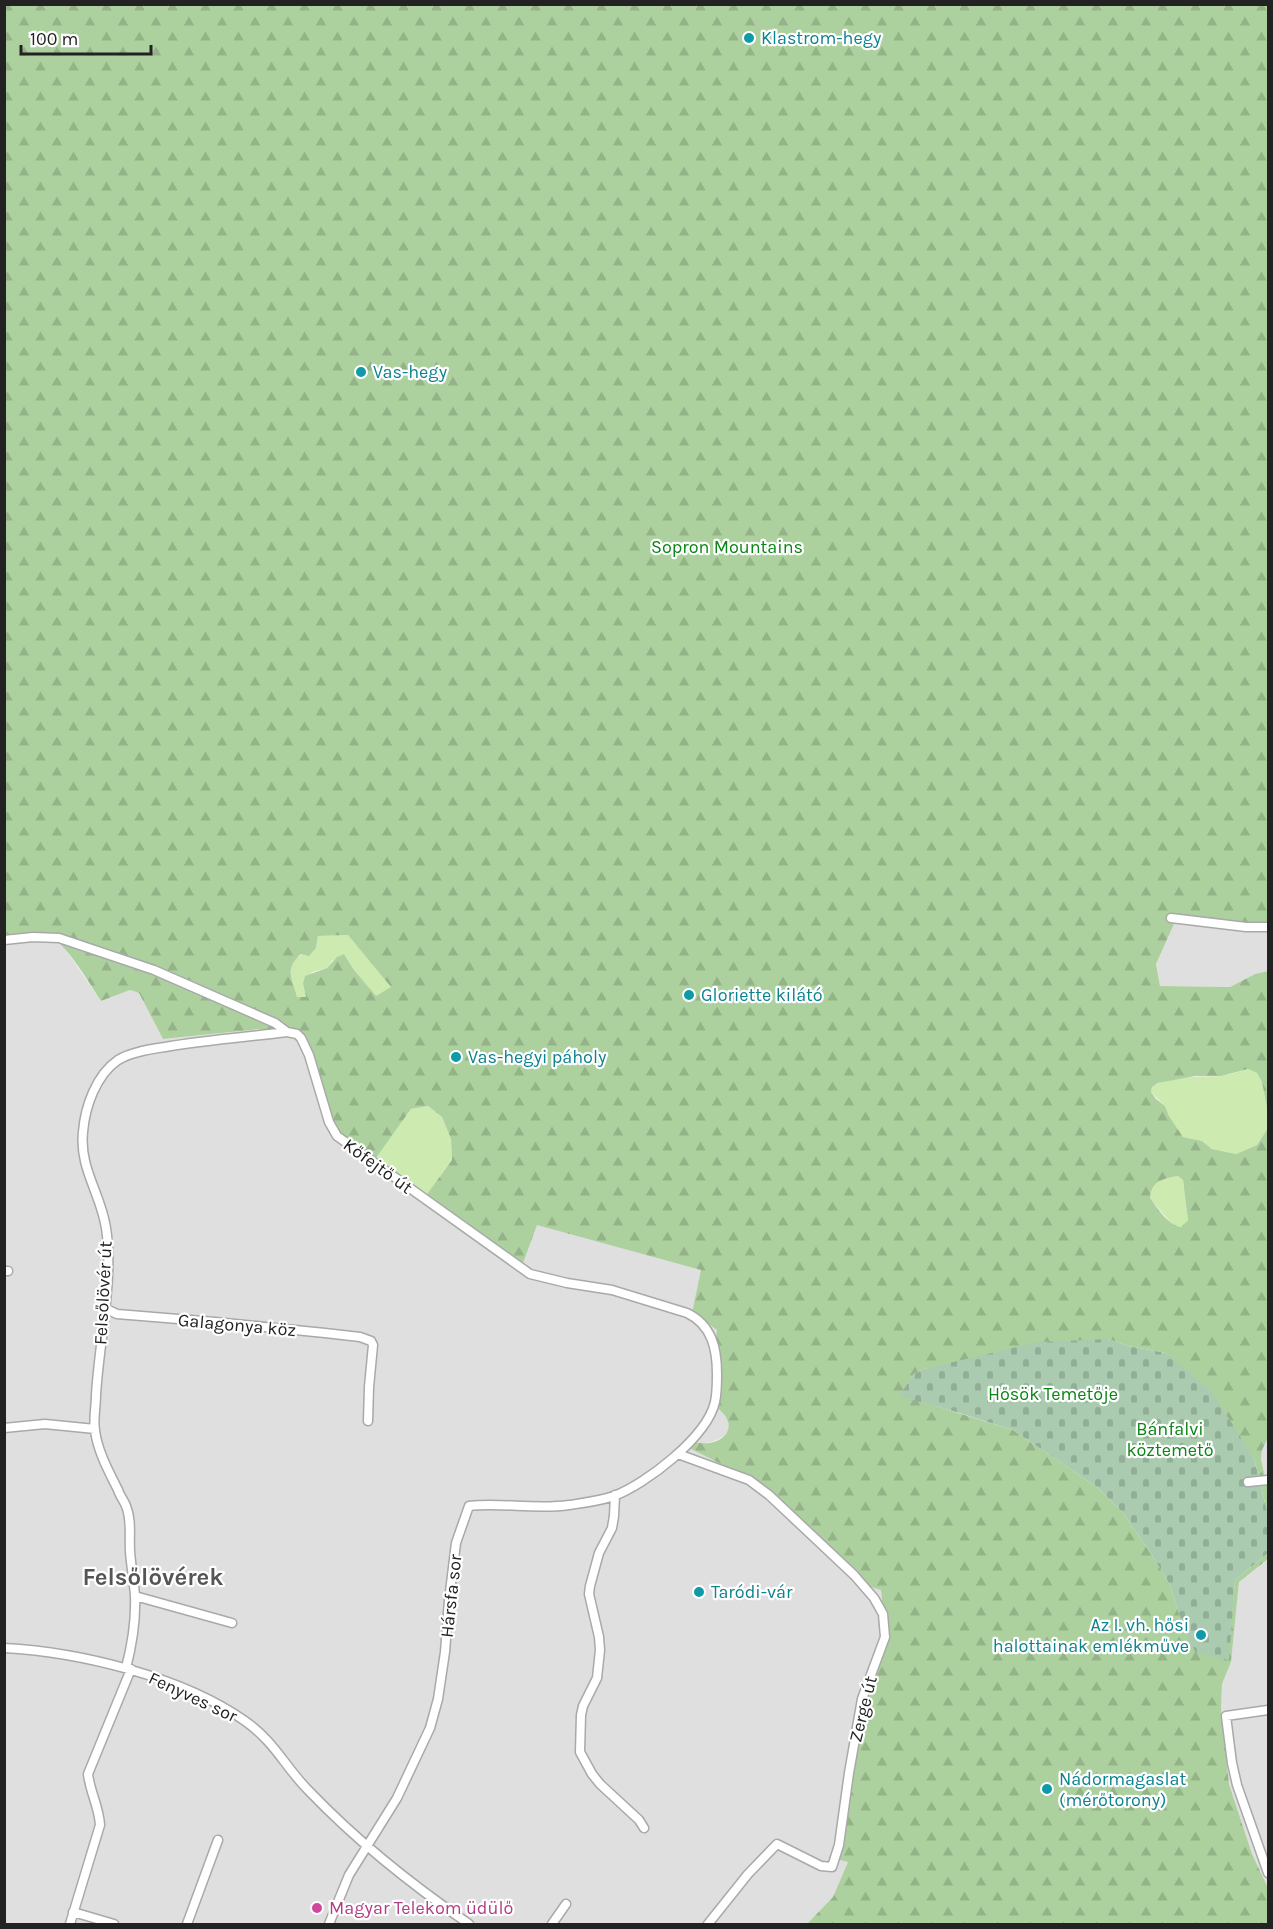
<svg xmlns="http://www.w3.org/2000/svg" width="1273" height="1929" font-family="Karla,sans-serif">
	<defs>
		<pattern id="forest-firs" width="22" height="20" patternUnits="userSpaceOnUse" patternTransform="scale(1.5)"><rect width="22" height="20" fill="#add19e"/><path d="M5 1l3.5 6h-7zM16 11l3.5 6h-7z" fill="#95b388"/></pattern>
		<pattern id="cemetery-stones" width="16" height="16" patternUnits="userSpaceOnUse" patternTransform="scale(1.5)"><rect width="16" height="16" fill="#aacbaf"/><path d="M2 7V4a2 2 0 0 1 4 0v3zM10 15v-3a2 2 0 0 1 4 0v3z" fill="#92ae96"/></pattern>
	</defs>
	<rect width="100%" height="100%" fill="#f2efe9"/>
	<path fill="#e0dfdf" d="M1176,917L1268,925V971L1255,974L1230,987L1160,986L1156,963Z
		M46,934L65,949L101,1001L130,990L139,993L163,1039L260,1029L297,1034L522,1262L537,1224L702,1270L692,1313L717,1330L714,1345L724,1412L730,1421L729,1430L724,1436L714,1441L689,1448L767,1487L871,1587L881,1589L885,1636L836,1859L849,1861L833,1897L807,1924H5L4,937L11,935Z
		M1268,1438V1490L1261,1459L1262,1450Z
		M1268,1559V1888L1252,1854L1229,1784L1221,1708L1222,1684L1231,1662L1239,1582Z"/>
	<path fill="#cdebb0" d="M348,935L392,987L376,997L354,970L344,954L332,961L327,968L312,972L303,984L306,997L297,998C288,968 284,961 316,948L318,936Z
		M1248,1069L1257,1073L1262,1082L1268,1113V1128L1257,1145L1236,1154L1212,1149L1202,1141L1183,1137L1169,1116L1165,1106L1151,1092L1152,1087C1167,1076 1200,1077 1219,1076C1229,1075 1238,1072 1248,1069Z
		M428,1106L442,1117L451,1139L452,1160L425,1197L373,1162L411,1109Z
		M1178,1176L1183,1180L1188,1220L1181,1227L1174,1226L1150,1199C1152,1181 1162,1179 1178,1176Z"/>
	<path fill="url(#forest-firs)" fill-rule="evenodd" d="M4,5H1268V925H1247L1177,917L1156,964L1160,986L1230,987L1255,974L1268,971V1113L1262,1082L1257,1073L1248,1069L1221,1076H1195L1158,1083L1152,1087L1151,1092L1156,1099L1165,1106L1169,1116L1183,1137L1202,1141L1212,1149L1236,1154L1257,1145L1268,1128V1438L1262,1450L1261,1459L1268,1490V1515L1254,1458L1166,1353L1128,1346L1108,1339L924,1369L914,1374L900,1395L1013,1430L1097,1487L1123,1513L1150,1552L1170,1585L1186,1635L1228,1660L1235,1580L1268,1553V1559L1239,1582L1231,1662L1222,1684L1221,1708L1229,1784L1252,1854L1268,1888V1924H807L833,1897L848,1862L836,1859L861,1697L885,1636L881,1590L871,1587L767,1487L689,1448L695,1442C720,1449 745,1427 715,1406L714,1345L717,1330L692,1313L701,1270L537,1225L523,1263L425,1197L452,1160L451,1139L442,1117L428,1106L411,1109L373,1162L343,1142L329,1122L316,1078L297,1035L260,1029L163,1039L139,993L130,990L101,1001C89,983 66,942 47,935C39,932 12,935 5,937ZM348,935L391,987L376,996L354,970L344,954L337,957L327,968L305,976L303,984L306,997H297C292,978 284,969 301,954L309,956L316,948L318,936ZM1178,1176L1183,1180L1188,1220L1181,1227C1168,1225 1158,1209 1150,1198C1152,1181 1162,1179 1178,1176Z"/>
	<path fill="url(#cemetery-stones)" d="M1108,1339L1128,1346L1166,1353L1211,1391L1254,1458L1268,1515V1553L1235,1580L1229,1660L1196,1653L1186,1635L1170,1585L1150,1552L1123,1513L1097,1487L1013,1430L956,1412L899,1396L914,1374L924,1369L1038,1342Z"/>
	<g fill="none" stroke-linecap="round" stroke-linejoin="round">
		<g stroke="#a9a9a9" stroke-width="11">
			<path id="minor" d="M1171,918L1246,927H1268
				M4,940L33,937L59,938L154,970L275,1023L287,1032L297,1034L301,1038L309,1055L329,1122L337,1136L530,1274L567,1283L612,1290L687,1313C712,1325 717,1349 717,1374C717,1383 717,1393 715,1402C707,1437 646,1484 614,1496C600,1501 583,1503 569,1505C535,1510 502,1502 469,1506L456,1543L449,1600L445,1652L438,1699L430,1728L397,1798L349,1875L329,1924
				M4,1271H8
				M104,1308L117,1314L215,1322L325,1333L360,1337L371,1341L373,1345L369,1387L368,1421
				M4,1428L45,1424L95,1429
				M678,1454L749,1480L769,1495L854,1575L874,1598L883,1614L885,1637L862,1699L849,1773L839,1845L832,1867L821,1866L777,1844L748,1874L708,1924
				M1248,1482L1268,1480
				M615,1495L614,1516L612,1528L599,1553L590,1586L589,1594L599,1637L600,1650L597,1678L583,1706L581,1715L580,1752L592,1774L600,1784L639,1820L644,1828
				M135,1596L232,1623
				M4,1648C80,1652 183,1677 245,1721C275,1742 285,1767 309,1791C357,1841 412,1885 469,1924
				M126,1668C132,1645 136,1620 135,1596C134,1581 131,1566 130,1551C129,1537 132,1520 126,1506C124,1501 120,1496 118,1490C109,1472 98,1452 95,1431C93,1420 96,1407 96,1395C99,1343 114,1278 106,1228C101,1194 79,1168 83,1132C85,1107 96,1075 118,1060C131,1052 150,1049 165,1047C206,1040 246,1037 287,1032
				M1268,1710L1226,1716L1232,1763L1237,1785L1268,1873
				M73,1912L114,1924
				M70,1924L100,1825C99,1807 90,1792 88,1774L131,1669
				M187,1924L218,1840
				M552,1924L566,1904"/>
		</g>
		<use href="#minor" stroke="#fff" stroke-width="8"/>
	</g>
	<g fill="#0f9aa8" stroke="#fff" stroke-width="2">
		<circle cx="749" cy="38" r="6"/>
		<circle cx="361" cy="372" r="6"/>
		<circle cx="689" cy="995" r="6"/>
		<circle cx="456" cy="1057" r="6"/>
		<circle cx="699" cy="1592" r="6"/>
		<circle cx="1201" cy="1635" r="6"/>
		<circle cx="1047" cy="1789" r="6"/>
	</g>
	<circle fill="#d1479c" stroke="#fff" stroke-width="2" cx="317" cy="1908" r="6"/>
	<g text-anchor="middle" stroke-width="4.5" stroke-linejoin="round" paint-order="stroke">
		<g font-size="18" fill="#0d838f" stroke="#fff" text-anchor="start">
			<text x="761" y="44">Klastrom-hegy</text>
			<text x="373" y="378">Vas-hegy</text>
			<text x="701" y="1001">Gloriette kilátó</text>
			<text x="468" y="1063">Vas-hegyi páholy</text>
			<text x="711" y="1598">Taródi-vár</text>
			<text x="1189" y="1631" text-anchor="end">Az I. vh. hősi<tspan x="1189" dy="21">halottainak emlékműve</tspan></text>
			<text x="1059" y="1785">Nádormagaslat<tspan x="1059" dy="21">(mérőtorony)</tspan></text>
		</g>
		<g font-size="18" fill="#0c8416" stroke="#fff">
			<text x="727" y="553">Sopron Mountains</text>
			<text x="1053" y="1400">Hősök Temetője</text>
			<text x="1170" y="1435">Bánfalvi<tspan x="1170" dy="21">köztemető</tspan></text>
		</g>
		<g font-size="18" fill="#222" stroke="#fff">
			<text transform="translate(378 1166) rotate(36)" y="6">Kőfejtő út</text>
			<text transform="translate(103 1293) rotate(-87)" y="6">Felsőlövér út</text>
			<text transform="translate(237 1325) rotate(5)" y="6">Galagonya köz</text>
			<text transform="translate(451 1596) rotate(-84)" y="6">Hársfa sor</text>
			<text transform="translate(193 1697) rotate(25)" y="6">Fenyves sor</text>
			<text transform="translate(863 1709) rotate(-76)" y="6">Zerge út</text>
		</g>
		<g font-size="18" fill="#b23c85" stroke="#fff" text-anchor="start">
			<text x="329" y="1914">Magyar Telekom üdülő</text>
		</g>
		<g font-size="24" font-weight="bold" fill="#555" stroke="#fff">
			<text x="153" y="1585">Felsőlövérek</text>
		</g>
	</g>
	<rect width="1273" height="1929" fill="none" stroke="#222222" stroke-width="12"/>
	<path d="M21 45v9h130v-9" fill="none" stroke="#222222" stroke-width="3"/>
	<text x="30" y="45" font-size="18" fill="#222222" stroke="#ffffff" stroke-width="4.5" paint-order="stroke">100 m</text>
</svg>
